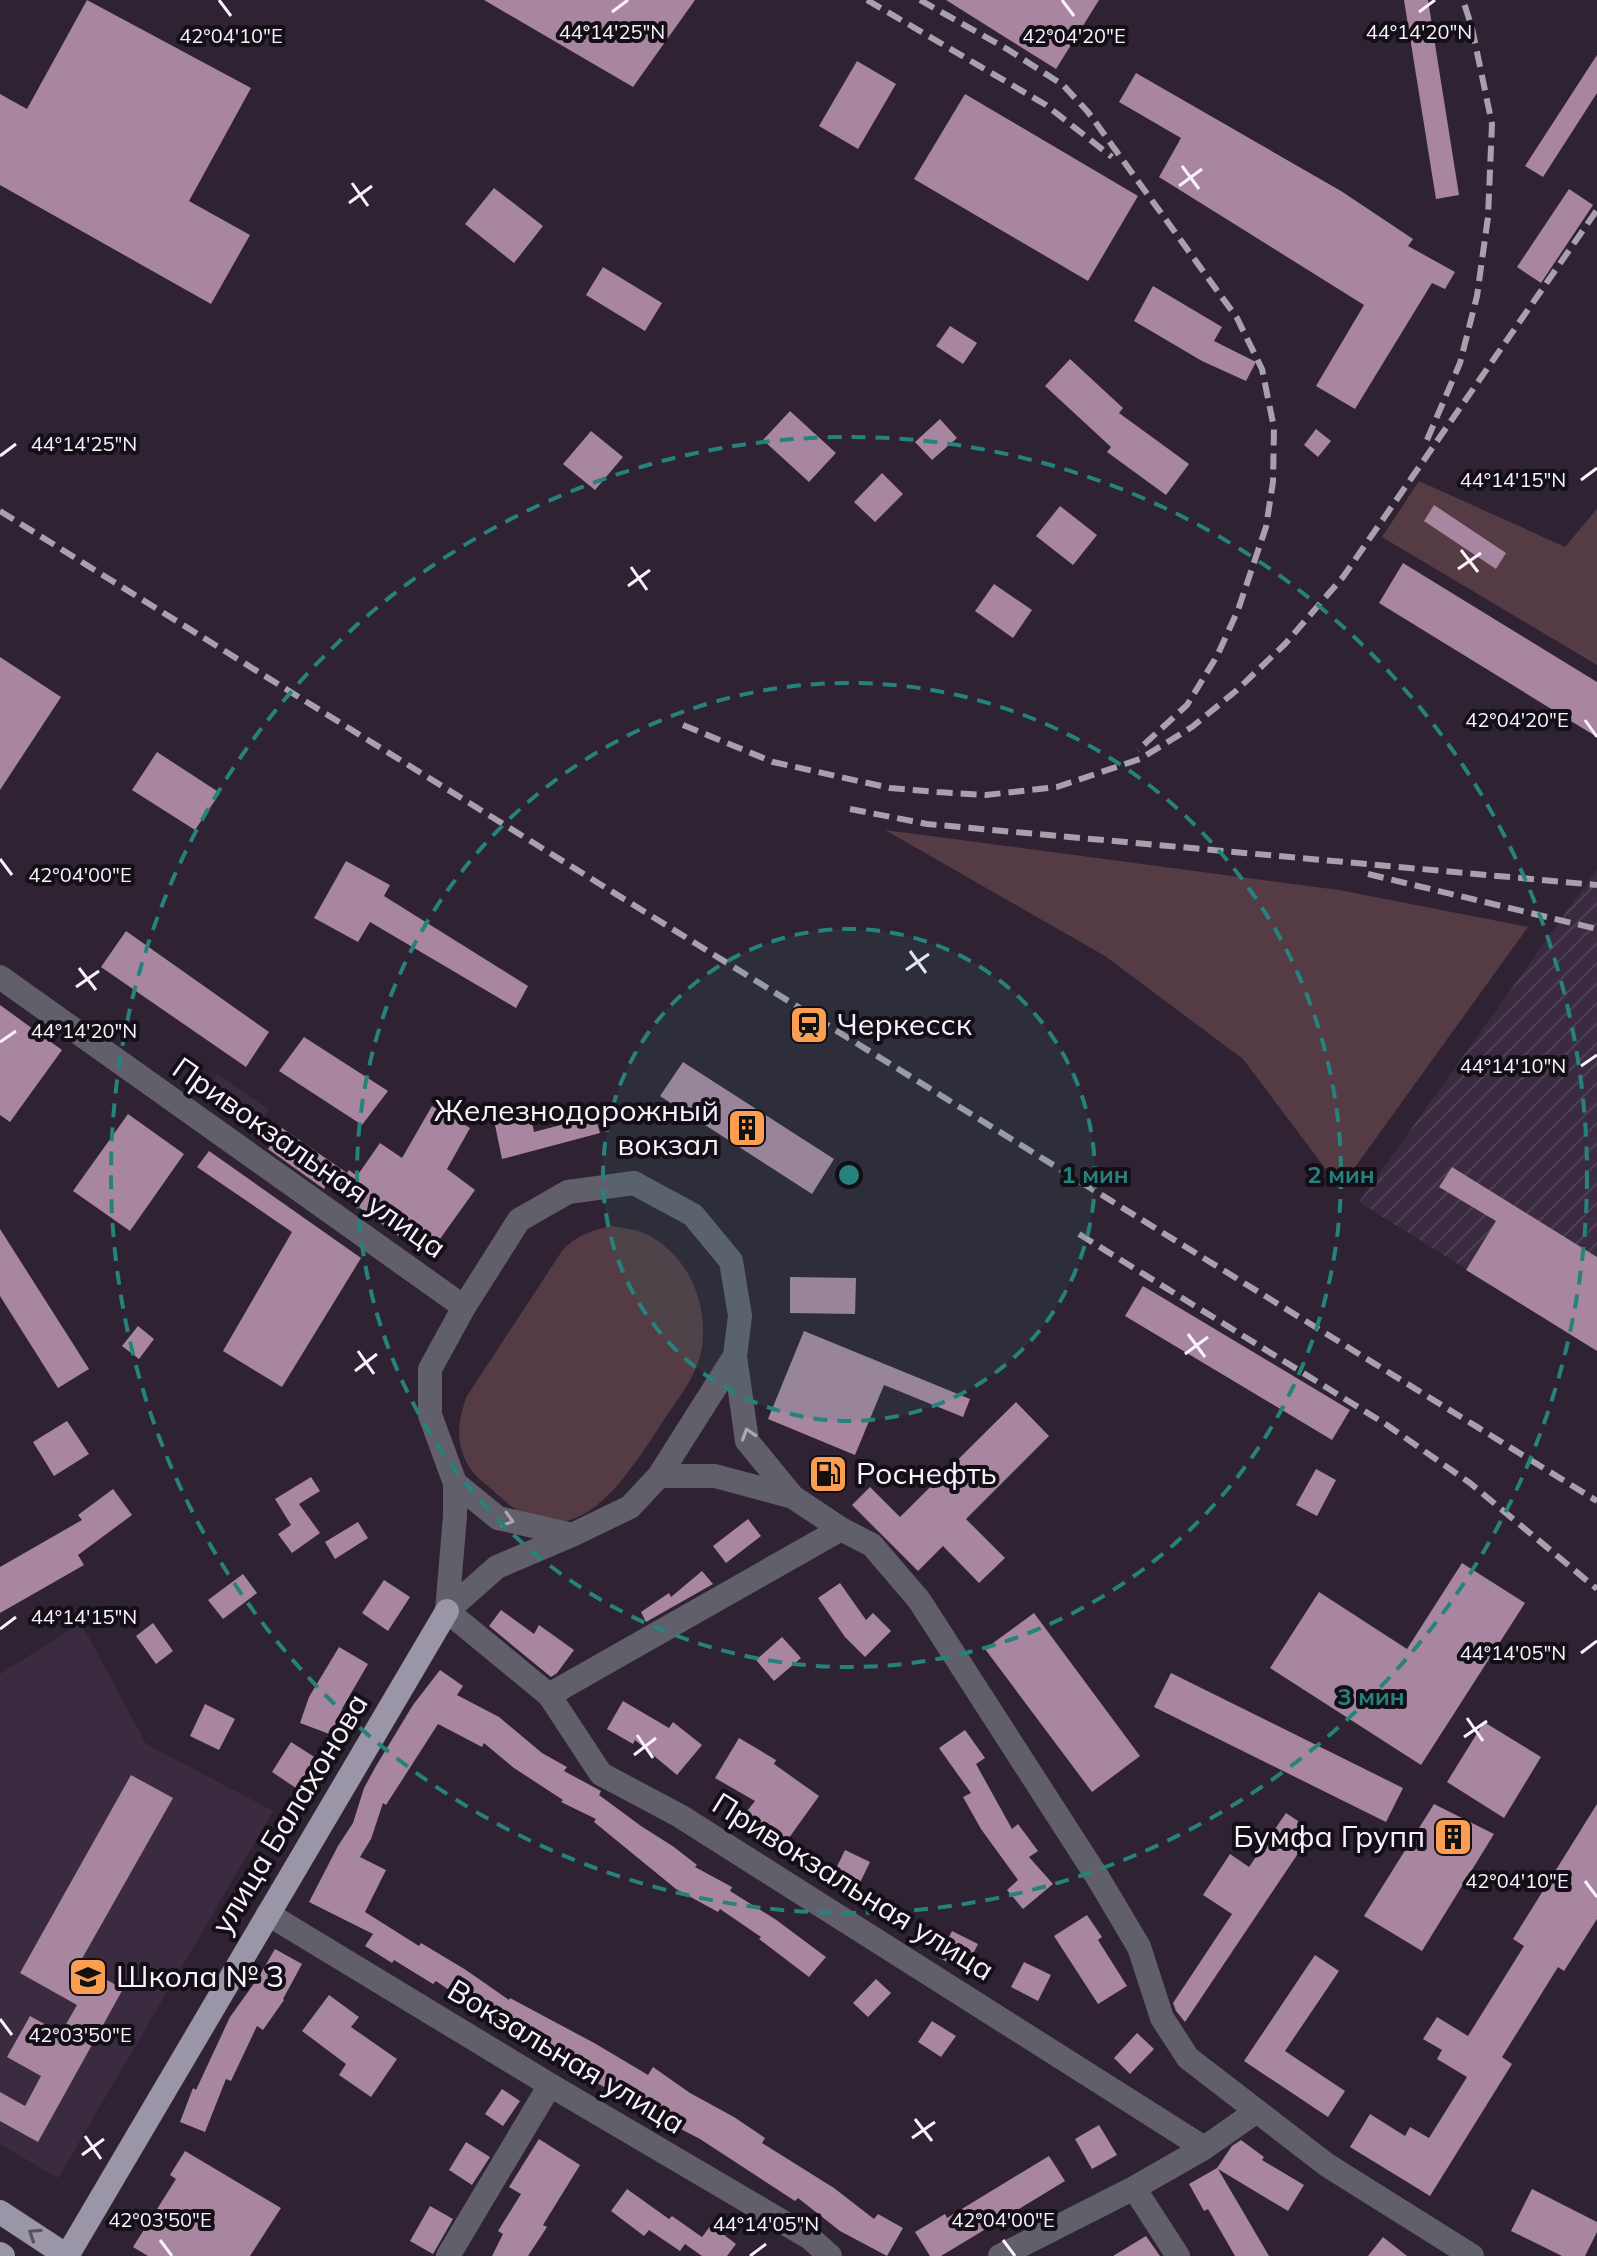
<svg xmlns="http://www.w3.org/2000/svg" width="1597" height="2256" font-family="Mulish,sans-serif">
	<defs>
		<pattern id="industrial-furrows" width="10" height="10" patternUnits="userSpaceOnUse" patternTransform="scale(2)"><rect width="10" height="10" fill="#3b2b41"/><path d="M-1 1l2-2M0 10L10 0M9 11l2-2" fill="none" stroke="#4e4054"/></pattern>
	</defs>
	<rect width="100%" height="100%" fill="#2f2333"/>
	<path fill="#3b2b41" d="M217,1073L269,1110L257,1128L208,1093Z
		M81,1623L146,1744L273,1811L58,2178L0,2144V1674Z"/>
	<path fill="url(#industrial-furrows)" d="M1597,869V1351L1359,1202Z"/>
	<path fill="#553b44" d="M1419,481L1565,547L1597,509V665L1382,537Z
		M885,830L1339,890L1528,927L1340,1188L1243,1059L1105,956Z
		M611,1226C622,1228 636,1229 646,1234C689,1255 710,1306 701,1352C695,1380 675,1402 660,1426C636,1461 597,1530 545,1522C521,1518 502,1498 484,1483C456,1461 454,1428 467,1396L562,1251C577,1235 590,1231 611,1226Z"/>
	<path fill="#a9869f" d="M87,0L251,88L189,201L250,235L211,304L0,185V94L27,109Z
		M484,0H695L633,87Z
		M946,0H1099L1056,69Z
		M1404,0H1428L1459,195L1436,199Z
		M1597,55V93L1543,177L1525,166Z
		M857,61L896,84L858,149L819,126Z
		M1136,73L1341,191L1413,239L1408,246L1455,272L1445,289L1432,283L1355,409L1316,386L1364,305L1159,177L1181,138L1119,102Z
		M965,94L1138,196L1088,281L914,179Z
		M494,188L543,226L514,263L465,224Z
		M1569,189L1593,205L1541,283L1517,267Z
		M603,267L662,303L645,331L586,295Z
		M1153,286L1222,327L1214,341L1256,362L1246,381L1202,361L1134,321Z
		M950,326L977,343L963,364L936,346Z
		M1070,359L1123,408L1119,413L1189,464L1166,495L1107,452L1111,447L1045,386Z
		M790,411L836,453L809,482L763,440Z
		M940,419L957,438L932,460L915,442Z
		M1316,429L1331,441L1318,457L1304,445Z
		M591,431L623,457L595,490L563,464Z
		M882,473L903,494L875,522L854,502Z
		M1434,505L1506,553L1496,569L1424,521Z
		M1060,506L1097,535L1073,565L1036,536Z
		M1403,563L1597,682V737L1379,603Z
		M994,584L1032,610L1013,638L975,611Z
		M0,657L61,697L0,790Z
		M157,752L220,793L195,830L132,790Z
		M346,861L390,885L384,896L528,986L516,1008L370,922L358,942L314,918Z
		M126,931L269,1032L246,1067L101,967Z
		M0,1005L62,1050L10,1122L0,1115Z
		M304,1037L388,1091L362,1125L279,1071Z
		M683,1062L834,1159L812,1194L660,1096Z
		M432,1106L470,1128L447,1169L475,1190L427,1257L327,1184L324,1189L268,1149L282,1128L347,1173L349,1170L357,1176L380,1143L402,1158Z
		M530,1113L534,1132L595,1116L600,1133L502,1159L494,1120Z
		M128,1114L184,1154L130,1231L73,1191Z
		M209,1151L361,1258L282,1387L223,1351L292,1232L197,1167Z
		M1452,1167L1597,1257V1351L1466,1270L1496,1221L1439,1187Z
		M0,1229L89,1369L58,1388L0,1296Z
		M790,1277L856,1278L855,1314L790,1313Z
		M1143,1286L1350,1410L1332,1440L1125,1316Z
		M138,1326L154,1339L139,1359L122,1346Z
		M804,1331L970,1399L963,1417L884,1385L855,1455L768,1419Z
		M1016,1402L1049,1436L966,1519L1005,1558L979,1583L943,1546L918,1571L852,1505L870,1487L900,1517Z
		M67,1421L89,1454L54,1476L33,1442Z
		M1316,1469L1336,1480L1317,1516L1296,1505Z
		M311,1477L320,1491L299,1504L320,1533L292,1553L278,1534L291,1525L275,1499Z
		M113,1489L132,1515L78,1555L84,1565L0,1613V1567L82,1520L78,1515Z
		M748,1519L761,1536L726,1563L713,1546Z
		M358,1522L368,1538L335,1559L325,1542Z
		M1462,1563L1525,1603L1421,1765L1270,1668L1319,1592L1407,1649Z
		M702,1571L713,1584L646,1622L641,1612L669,1593L671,1597Z
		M243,1574L257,1593L223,1619L208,1600Z
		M384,1580L410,1597L388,1631L362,1613Z
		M840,1583L866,1620L873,1613L891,1631L865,1657L845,1637L818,1598Z
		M501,1610L534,1634L539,1625L574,1650L557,1673L551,1677L489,1626Z
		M1034,1613L1140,1756L1092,1792L985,1649Z
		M153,1623L173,1651L156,1664L136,1636Z
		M782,1637L801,1658L774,1681L756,1660Z
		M339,1647L368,1664L343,1707L332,1735L300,1723L309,1697Z
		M440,1670L463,1686L457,1695L499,1717L542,1753L567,1767L564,1771L601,1791L599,1795L641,1826L674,1847L697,1865L695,1867L732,1887L730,1891L775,1919L826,1957L809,1977L759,1939L761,1937L720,1909L718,1912L676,1889L594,1822L596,1819L561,1802L563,1800L514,1768L484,1743L482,1747L438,1724L386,1805L383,1803L371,1839L360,1857L386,1870L365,1912L419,1946L421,1943L466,1970L509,2000L510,1998L596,2044L648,2075L653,2067L690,2093L734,2117L765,2138L762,2143L834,2188L874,2219L878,2214L903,2228L887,2256L840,2231L798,2198L795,2201L700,2139L671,2124L628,2091L624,2098L597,2083L601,2076L494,2021L436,1981L433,1984L394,1960L392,1963L365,1946L373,1934L309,1902L338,1846L353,1823L364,1788L376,1766L413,1705Z
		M1171,1673L1403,1788L1386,1822L1154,1707Z
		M623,1701L669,1728L673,1722L702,1745L677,1775L635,1740L633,1744L607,1729Z
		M205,1704L235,1719L219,1750L190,1736Z
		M1484,1722L1541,1757L1504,1818L1447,1782Z
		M965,1730L985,1758L976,1764L1012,1829L1018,1824L1038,1851L1029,1857L1053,1884L1023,1909L1007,1890L1018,1880L981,1829L963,1797L971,1793L939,1748Z
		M739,1738L776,1760L774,1764L819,1796L781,1849L740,1820L755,1801L715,1778Z
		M291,1742L316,1758L296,1788L272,1772Z
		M131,1775L173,1798L79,1964L123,1989L38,2142L0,2121V2092L25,2106L41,2076L7,2057L30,2016L61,2033L77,2005L20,1973Z
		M1434,1804L1494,1834L1422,1951L1364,1916Z
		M1597,1804V1919L1564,1971L1558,1967L1502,2057L1512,2064L1430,2196L1350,2147L1370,2114L1405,2136L1410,2127L1429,2138L1467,2077L1437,2059L1442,2050L1423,2039L1437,2017L1468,2036L1524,1946L1513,1939Z
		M1286,1813L1313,1831L1185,2022L1176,2011L1173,2003L1232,1914L1203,1895L1230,1854L1249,1867Z
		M845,1850L870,1862L855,1893L830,1881Z
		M1087,1915L1102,1937L1098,1940L1127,1986L1098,2004L1054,1936Z
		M952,1931L978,1944L965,1970L939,1958Z
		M275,1949L302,1964L283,1999L284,2000L263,2030L257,2026L231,2081L226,2079L205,2132L180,2122L193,2088L196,2090L230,2017L258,1978Z
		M1315,1955L1339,1971L1285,2051L1345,2091L1328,2117L1244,2061Z
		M1024,1962L1051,1975L1038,2001L1011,1987Z
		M876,1979L891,1993L868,2017L853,2003Z
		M329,1995L359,2017L351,2027L397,2059L371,2097L339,2075L346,2064L302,2031Z
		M932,2021L956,2036L941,2057L918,2042Z
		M1137,2033L1154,2049L1130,2074L1114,2058Z
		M502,2089L520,2101L503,2126L485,2114Z
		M1099,2125L1117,2155L1092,2169L1075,2139Z
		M539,2139L580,2165L543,2225L547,2227L528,2256H492L503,2234L498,2231L521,2194L509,2187Z
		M1241,2140L1264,2157L1262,2160L1304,2185L1288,2211L1218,2169L1269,2256H1235L1208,2209L1204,2211L1189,2184L1217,2168L1232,2146Z
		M466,2142L490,2157L472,2185L449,2170Z
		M185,2151L281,2208L250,2256H148L133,2247L176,2179L170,2175Z
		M1049,2156L1065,2181L941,2256H930L915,2232L945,2214L947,2218Z
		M627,2189L669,2219L672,2216L702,2237L711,2225L736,2244L727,2256H702L685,2244L680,2251L649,2230L644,2236L611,2211Z
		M1532,2189L1597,2222V2232L1585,2256H1562L1511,2231Z
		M430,2206L453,2219L433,2254L410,2241Z
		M1146,2236L1160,2256H1113Z
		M1383,2237L1407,2256H1368Z"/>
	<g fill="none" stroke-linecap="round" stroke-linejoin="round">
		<path stroke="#615f69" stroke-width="24" d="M0,977L464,1307
			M634,1183L693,1215L731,1261L740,1316L735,1356L659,1476L630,1507L572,1535L497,1567L447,1611L455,1516V1483L430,1415V1369L464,1307L519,1220L568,1192Z
			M735,1356L747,1441L793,1497L841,1529L872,1545L919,1600L1098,1878L1139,1947L1162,2018L1188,2058L1327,2165L1472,2256
			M659,1476H715L793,1497
			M455,1483L498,1518L572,1535
			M447,1611L549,1695L601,1774L680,1816L1204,2148L1257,2111
			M549,1695L841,1529
			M268,1914L550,2085L810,2238L830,2256
			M1134,2188L1178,2256
			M448,2256L550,2085
			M1000,2256L1134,2188L1204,2148"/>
		<path stroke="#9a96a8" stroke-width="24" d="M0,2212L67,2256
			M0,2254L3,2256
			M67,2256L447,1611"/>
		<path stroke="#a9a0ad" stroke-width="6" stroke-dasharray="16 8" stroke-linecap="butt" d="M867,0L1046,105L1112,157
			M920,0L1007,49L1063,85L1088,112L1237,318L1262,369L1274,428L1273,482L1266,527L1238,610L1217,656L1187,705L1138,750
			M1427,440L1460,363L1477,296L1488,217L1492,124L1472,28L1463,0
			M0,511C531,842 1064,1172 1597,1501
			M683,725L773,762L890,788L937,792L986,795L1057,787L1140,759L1192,727L1237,690L1285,644L1343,577L1597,210
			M850,809L927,824L1597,885
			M1368,874L1597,929
			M1079,1234L1387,1425L1470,1483L1597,1589"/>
	</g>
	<defs><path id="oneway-chevron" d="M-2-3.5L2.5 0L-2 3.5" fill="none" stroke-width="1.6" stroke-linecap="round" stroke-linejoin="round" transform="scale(2)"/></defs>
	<g stroke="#ada8b3">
		<use href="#oneway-chevron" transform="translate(748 1434) rotate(-108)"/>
		<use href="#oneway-chevron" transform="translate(508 1520) rotate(16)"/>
	</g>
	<use stroke="#57525f" href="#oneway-chevron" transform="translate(34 2234) rotate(-147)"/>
	<path fill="none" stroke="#f9f2fd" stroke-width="3" d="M219,0L231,16M1062,0L1074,16M612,12L628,0M1419,12L1435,0M1182,166L1199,189M352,183L368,206M1179,186L1202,169M349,203L372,186M0,456L16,444M1581,480L1597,468M1461,550L1478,572M631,567L647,590M1458,569L1481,553M628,586L650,570M1585,720L1597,737M0,859L12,875M910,951L926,973M79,968L96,990M906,970L929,954M76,987L99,971M0,1042L16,1031M1581,1066L1597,1055M1188,1334L1205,1357M358,1351L374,1374M1185,1354L1208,1337M355,1371L377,1354M0,1629L16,1617M1581,1653L1597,1641M1467,1718L1483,1741M637,1735L653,1758M1464,1737L1487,1721M634,1755L656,1738M1585,1881L1597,1897M0,2019L12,2035M915,2119L932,2141M85,2136L101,2159M912,2138L935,2122M82,2155L104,2139M160,2240L172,2256M1003,2240L1015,2256M750,2256L766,2244"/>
	<circle cx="849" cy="1175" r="246" fill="#26827c" fill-opacity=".12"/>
	<g fill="none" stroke="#26827c" stroke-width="4" stroke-dasharray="14 10">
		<circle cx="849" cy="1175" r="246"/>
		<circle cx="849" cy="1175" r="492"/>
		<circle cx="849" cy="1175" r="738"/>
	</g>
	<defs>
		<g id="station-square" transform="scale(2)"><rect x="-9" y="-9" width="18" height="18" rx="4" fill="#fb9e51" stroke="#140f16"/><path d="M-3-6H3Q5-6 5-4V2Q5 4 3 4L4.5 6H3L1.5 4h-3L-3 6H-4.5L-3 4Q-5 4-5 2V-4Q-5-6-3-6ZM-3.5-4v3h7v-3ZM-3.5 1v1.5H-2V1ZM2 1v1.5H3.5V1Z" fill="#111"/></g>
		<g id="building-square" transform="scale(2)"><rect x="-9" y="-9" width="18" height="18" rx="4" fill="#fb9e51" stroke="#140f16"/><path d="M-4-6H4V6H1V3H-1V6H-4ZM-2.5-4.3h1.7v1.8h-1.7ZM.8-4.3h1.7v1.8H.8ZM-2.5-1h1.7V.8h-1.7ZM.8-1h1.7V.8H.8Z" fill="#111"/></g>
		<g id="fuel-square" transform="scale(2)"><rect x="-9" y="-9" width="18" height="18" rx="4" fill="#fb9e51" stroke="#140f16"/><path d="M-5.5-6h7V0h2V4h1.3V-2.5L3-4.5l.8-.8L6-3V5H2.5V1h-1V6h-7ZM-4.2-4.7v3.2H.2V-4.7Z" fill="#111"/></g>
		<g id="school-square" transform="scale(2)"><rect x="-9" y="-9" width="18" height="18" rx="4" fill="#fb9e51" stroke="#140f16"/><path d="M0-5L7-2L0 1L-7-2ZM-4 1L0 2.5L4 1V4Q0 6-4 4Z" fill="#111"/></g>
	</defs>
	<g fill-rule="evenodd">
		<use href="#station-square" x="809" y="1025"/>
		<use href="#building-square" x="747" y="1128"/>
		<use href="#fuel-square" x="828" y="1474"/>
		<use href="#building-square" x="1453" y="1837"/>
		<use href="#school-square" x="88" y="1977"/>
	</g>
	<g text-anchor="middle" stroke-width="8" stroke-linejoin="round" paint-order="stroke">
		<g font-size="30" fill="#f9f2fd" stroke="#140f16" text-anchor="start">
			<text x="837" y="1035">Черкесск</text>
			<text x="719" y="1121" text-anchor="end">Железнодорожный<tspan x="719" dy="34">вокзал</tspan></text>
			<text x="856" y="1484">Роснефть</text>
			<text x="1425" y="1847" text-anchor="end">Бумфа Групп</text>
			<text x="116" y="1987">Школа № 3</text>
		</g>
		<g font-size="30" fill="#f9f2fd" stroke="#140f16">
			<text transform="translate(309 1158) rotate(35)" y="10">Привокзальная улица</text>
			<text transform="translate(290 1814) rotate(-59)" y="10">улица Балахонова</text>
			<text transform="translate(853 1887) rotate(32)" y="10">Привокзальная улица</text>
			<text transform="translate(566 2057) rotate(31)" y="10">Вокзальная улица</text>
		</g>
	</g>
	<g font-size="20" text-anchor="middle" fill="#f9f2fd" stroke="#140f16" stroke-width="8" stroke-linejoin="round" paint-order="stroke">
		<text x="612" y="39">44°14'25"N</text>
		<text x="1419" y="39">44°14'20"N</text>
		<text x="231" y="43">42°04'10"E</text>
		<text x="1074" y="43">42°04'20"E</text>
		<text x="84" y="451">44°14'25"N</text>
		<text x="1513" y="487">44°14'15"N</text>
		<text x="1517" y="727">42°04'20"E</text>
		<text x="80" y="882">42°04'00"E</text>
		<text x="84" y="1038">44°14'20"N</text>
		<text x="1513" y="1073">44°14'10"N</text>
		<text x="84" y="1624">44°14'15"N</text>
		<text x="1513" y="1660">44°14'05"N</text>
		<text x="1517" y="1888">42°04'10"E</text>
		<text x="80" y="2042">42°03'50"E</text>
		<text x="160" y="2227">42°03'50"E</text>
		<text x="1003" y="2227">42°04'00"E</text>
		<text x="766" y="2231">44°14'05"N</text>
	</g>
	<circle cx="849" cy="1175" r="12" fill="#26827c" stroke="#140f16" stroke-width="4"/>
	<g font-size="24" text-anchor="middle" font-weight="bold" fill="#26827c" stroke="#140f16" stroke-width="8" stroke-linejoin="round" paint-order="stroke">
		<text x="1095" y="1183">1 мин</text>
		<text x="1341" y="1183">2 мин</text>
		<text x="1371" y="1705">3 мин</text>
	</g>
</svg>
